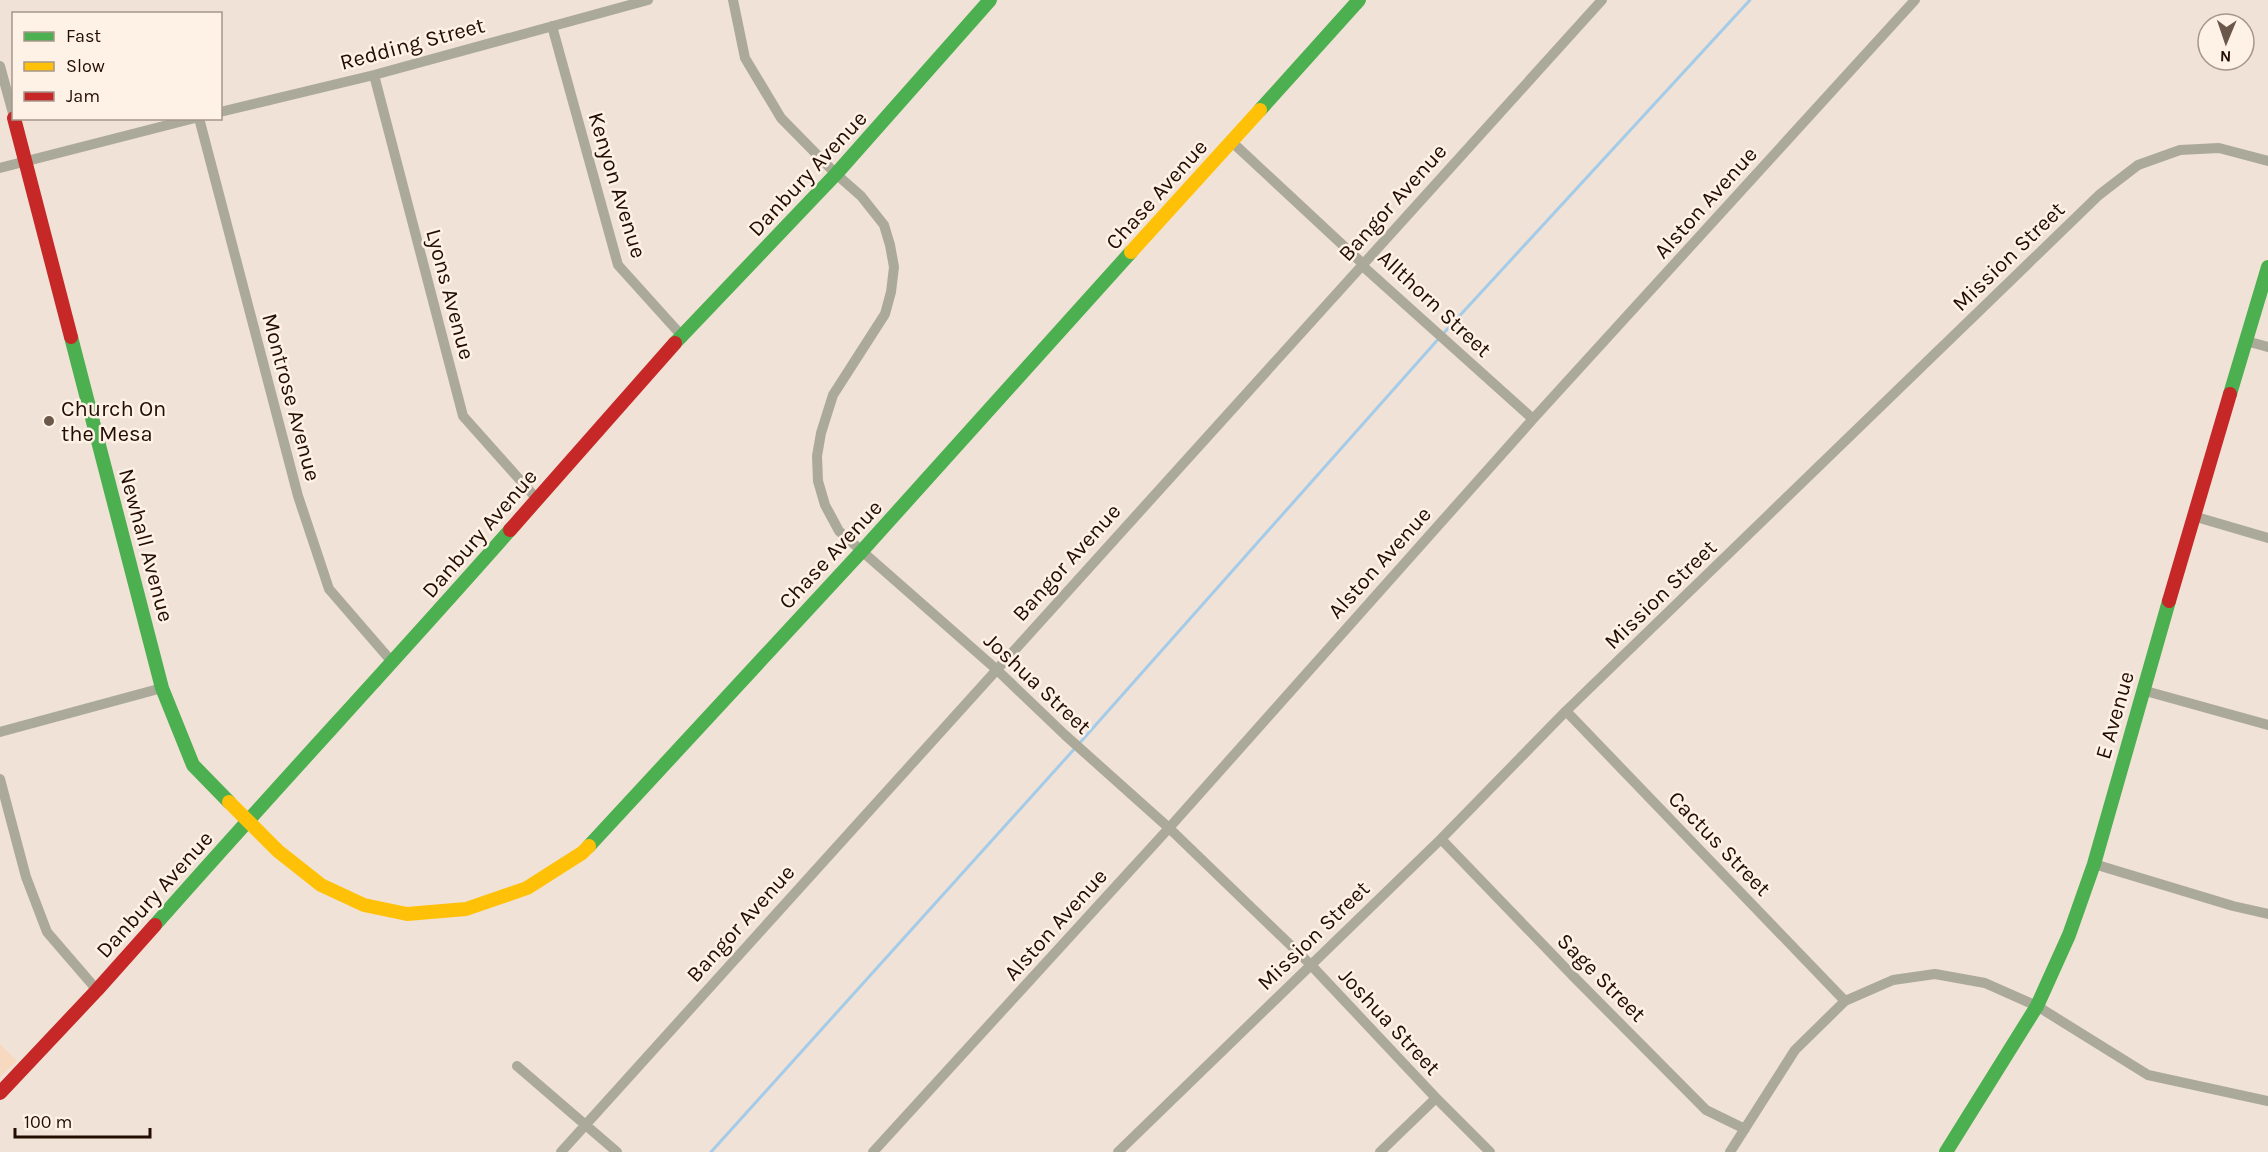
<svg xmlns="http://www.w3.org/2000/svg" width="2268" height="1152" font-family="Karla,sans-serif">
	<rect width="100%" height="100%" fill="#f0e2d6"/>
	<path fill="#f6d9bf" d="M0,1044L17,1061L0,1077Z"/>
	<g fill="none" stroke-linecap="round" stroke-linejoin="round">
		<path stroke="#a4cbe8" stroke-width="3" d="M711,1152L1077,746L1441,336L1750,0"/>
		<path stroke="#abaa9a" stroke-width="10" d="M733,0L745,58L781,118L836,174L861,196L884,225L890,245L894,267L891,292L885,314L833,395L821,433L817,456L818,481L825,505L839,531L996,669L1065,735L1169,828L1310,964L1436,1098L1490,1152
			M552,26L618,265L682,336
			M0,66L14,117
			M374,75L463,416L537,499
			M220,112L374,75L648,0
			M199,118L298,496L329,589L393,663
			M1232,142L1362,263L1366,269L1533,419
			M0,168L195,118
			M2246,341L2268,347
			M2193,516L2268,538
			M2142,690L2268,725
			M1566,711L1845,1001
			M0,732L162,688
			M0,779L26,877L47,932L97,990
			M1441,839L1574,977L1706,1110L1745,1129
			M2094,864L2233,906L2268,914
			M517,1066L617,1152
			M561,1152L1602,0
			M873,1152L1169,828L1533,419L1915,0
			M1118,1152L1441,839L1566,711L2099,195L2138,165L2180,150L2219,148L2268,161
			M1380,1152L1436,1098
			M1730,1152L1795,1050L1845,1001L1893,980L1935,974L1985,983L2037,1006L2148,1075L2268,1101"/>
		<path stroke="#4caf50" stroke-width="14" d="M1260,110L1359,0
			M71,337L162,688L193,765L229,802
			M675,343L836,174L990,0
			M2230,394L2268,267
			M589,846L861,552L1131,252
			M155,925C272,792 393,663 510,530
			M1946,1152L2037,1006L2069,935L2094,864L2169,601"/>
		<path stroke="#ffc107" stroke-width="14" d="M1131,252L1260,110
			M229,802L278,851L321,885L364,905L407,914L466,909L527,888L582,853L589,846"/>
		<path stroke="#c62828" stroke-width="14" d="M14,118L71,337
			M510,530L675,343
			M2169,601L2230,394
			M0,1093L97,990L155,925"/>
	</g>
	<circle fill="#6b584b" stroke="#fef1e6" stroke-width="2" cx="49" cy="421" r="6"/>
	<g text-anchor="middle" stroke-width="5" stroke-linejoin="round" paint-order="stroke">
		<g font-size="22" fill="#230d00" stroke="#fef1e6">
			<text transform="translate(412 43) rotate(-15)" y="8">Redding Street</text>
			<text transform="translate(807 173) rotate(-47)" y="8">Danbury Avenue</text>
			<text transform="translate(618 185) rotate(73)" y="8">Kenyon Avenue</text>
			<text transform="translate(1156 194) rotate(-48)" y="8">Chase Avenue</text>
			<text transform="translate(1392 202) rotate(-48)" y="8">Bangor Avenue</text>
			<text transform="translate(1705 202) rotate(-48)" y="8">Alston Avenue</text>
			<text transform="translate(2008 256) rotate(-44)" y="8">Mission Street</text>
			<text transform="translate(451 294) rotate(75)" y="8">Lyons Avenue</text>
			<text transform="translate(1435 303) rotate(43)" y="8">Allthorn Street</text>
			<text transform="translate(292 397) rotate(75)" y="8">Montrose Avenue</text>
			<text transform="translate(479 533) rotate(-49)" y="8">Danbury Avenue</text>
			<text transform="translate(147 545) rotate(75)" y="8">Newhall Avenue</text>
			<text transform="translate(830 554) rotate(-47)" y="8">Chase Avenue</text>
			<text transform="translate(1066 562) rotate(-48)" y="8">Bangor Avenue</text>
			<text transform="translate(1379 562) rotate(-48)" y="8">Alston Avenue</text>
			<text transform="translate(1660 594) rotate(-44)" y="8">Mission Street</text>
			<text transform="translate(1038 683) rotate(43)" y="8">Joshua Street</text>
			<text transform="translate(2114 715) rotate(-74)" y="8">E Avenue</text>
			<text transform="translate(1720 843) rotate(46)" y="8">Cactus Street</text>
			<text transform="translate(154 894) rotate(-48)" y="8">Danbury Avenue</text>
			<text transform="translate(740 923) rotate(-48)" y="8">Bangor Avenue</text>
			<text transform="translate(1055 924) rotate(-48)" y="8">Alston Avenue</text>
			<text transform="translate(1313 935) rotate(-44)" y="8">Mission Street</text>
			<text transform="translate(1602 977) rotate(45)" y="8">Sage Street</text>
			<text transform="translate(1390 1021) rotate(47)" y="8">Joshua Street</text>
		</g>
		<g font-size="22" fill="#230d00" stroke="#fef1e6" text-anchor="start">
			<text x="61" y="416">Church On<tspan x="61" dy="25">the Mesa</tspan></text>
		</g>
	</g>
	<rect x="12" y="12" width="210" height="108" fill="#fef1e6" stroke="#a6968a" stroke-width="1.5"/>
	<rect x="24" y="32" width="30" height="9" fill="#4caf50" stroke="#a6968a" stroke-width="1.5"/>
	<text x="66" y="42" font-size="18" fill="#230d00">Fast</text>
	<rect x="24" y="62" width="30" height="9" fill="#ffc107" stroke="#a6968a" stroke-width="1.5"/>
	<text x="66" y="72" font-size="18" fill="#230d00">Slow</text>
	<rect x="24" y="92" width="30" height="9" fill="#c62828" stroke="#a6968a" stroke-width="1.5"/>
	<text x="66" y="102" font-size="18" fill="#230d00">Jam</text>
	<g transform="translate(2226 42) rotate(182)"><circle r="28" fill="#fef1e6" stroke="#a6968a" stroke-width="1.5"/>
	<path d="M0-4.5L10 22L0 15L-10 22Z" fill="#6b584b"/>
	<text y="-9" font-size="16" font-weight="bold" text-anchor="middle" fill="#230d00">N</text>
	</g>
	<path d="M15 1128v9h135v-9" fill="none" stroke="#230d00" stroke-width="3"/>
	<text x="24" y="1128" font-size="18" fill="#230d00" stroke="#fef1e6" stroke-width="4.5" paint-order="stroke">100 m</text>
</svg>
